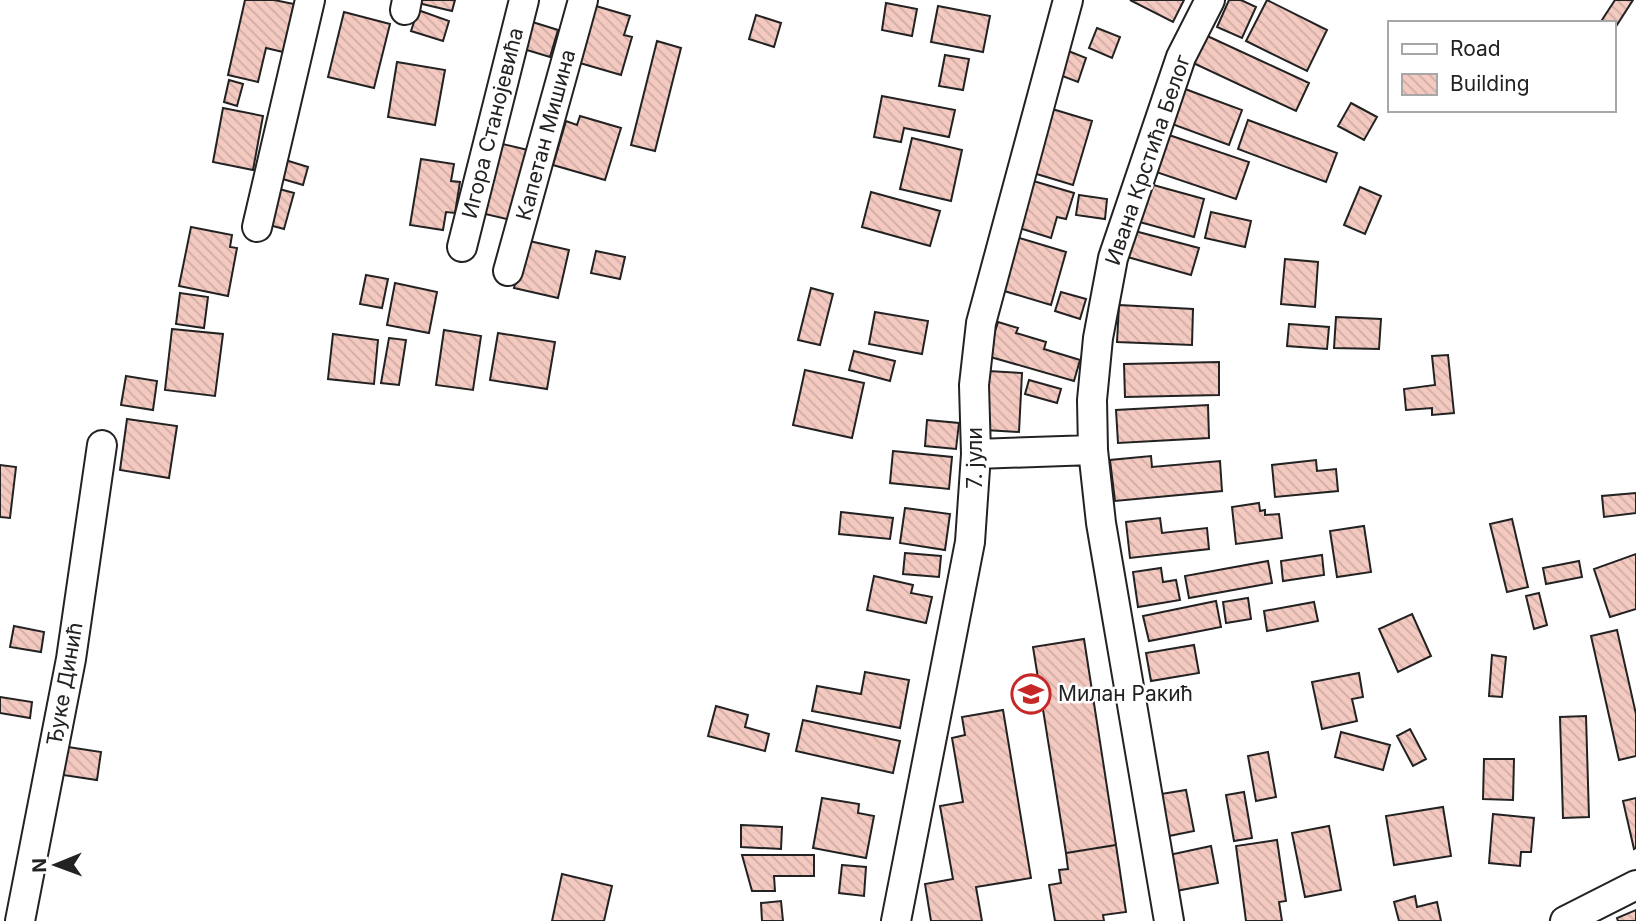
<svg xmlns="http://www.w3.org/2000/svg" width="1636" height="921" font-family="Inter,sans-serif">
	<defs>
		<pattern id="building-back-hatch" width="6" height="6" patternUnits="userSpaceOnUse" patternTransform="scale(1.75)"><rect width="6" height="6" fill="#f3c9c0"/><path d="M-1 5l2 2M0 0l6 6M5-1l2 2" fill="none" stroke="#d0aca5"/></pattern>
	</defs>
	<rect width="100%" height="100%" fill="#fff"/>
	<path fill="url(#building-back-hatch)" stroke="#222" stroke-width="2" d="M245,0H274L294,4L283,52L266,48L258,82L228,75Z
		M419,0H455L452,11L418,3Z
		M1130,0H1184L1173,22Z
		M1229,0H1241L1256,7L1242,38L1217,27Z
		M1267,0L1327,30L1307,71L1246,41Z
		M1615,0H1633L1613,31V23H1600Z
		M886,3L917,9L912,36L882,30Z
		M589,4L630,16L624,35L632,37L621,75L573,61Z
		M938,6L990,16L983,52L931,42Z
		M418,10L449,21L443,41L411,31Z
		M344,12L390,24L374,88L328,77Z
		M756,15L781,23L774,47L749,39Z
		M526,20L558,30L550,57L517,47Z
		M1097,28L1120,37L1112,58L1089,48Z
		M1203,34L1309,83L1296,111L1191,62Z
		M657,41L681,48L655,151L631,145Z
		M1066,50L1086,58L1078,82L1057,74Z
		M945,55L969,59L963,90L939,86Z
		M397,62L445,70L435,125L388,117Z
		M229,80L243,84L237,106L224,102Z
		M1185,89L1242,110L1229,145L1172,124Z
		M882,96L955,110L949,137L904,128L901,142L874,137Z
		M1351,103L1377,117L1364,140L1338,126Z
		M223,108L263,116L253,170L213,162Z
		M1049,108L1092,121L1073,185L1030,172Z
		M580,116L621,128L605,180L553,165L566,121L577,125Z
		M1248,120L1337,153L1326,182L1238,149Z
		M1166,134L1249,162L1236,199L1153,171Z
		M912,138L962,150L951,201L900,189Z
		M498,143L528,150L511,220L481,213Z
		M282,159L308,167L303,185L276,177Z
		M421,159L454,164L451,181L460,182L455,213L446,212L443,230L410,225Z
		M1030,180L1074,193L1066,219L1057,217L1051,238L1016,227Z
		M1146,183L1204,199L1194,237L1136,221Z
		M272,187L294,193L284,229L262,223Z
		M1360,187L1381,196L1365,234L1344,225Z
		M871,192L940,211L930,246L862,227Z
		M1079,195L1107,199L1105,219L1076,215Z
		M1211,212L1251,221L1245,247L1205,238Z
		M191,227L232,235L230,247L237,248L228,296L179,286Z
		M1131,230L1199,248L1191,275L1124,256Z
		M1016,237L1066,252L1051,305L1001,290Z
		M525,240L569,250L558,298L514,288Z
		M596,251L625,257L620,279L591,273Z
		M1285,259L1318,262L1315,307L1281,304Z
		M366,275L388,279L382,308L360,304Z
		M395,283L437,292L429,333L387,325Z
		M811,288L833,294L820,345L798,340Z
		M1061,292L1086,299L1080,319L1055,311Z
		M180,293L208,297L204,328L176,324Z
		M1119,305L1193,309L1192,345L1117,342Z
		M875,312L928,321L922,354L869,344Z
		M1336,317L1381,319L1379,349L1334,348Z
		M998,322L1018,328L1016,333L1046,342L1044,349L1080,360L1074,381L987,356Z
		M1289,324L1329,327L1327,349L1287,346Z
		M172,329L223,334L215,396L165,390Z
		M444,330L481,336L473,390L436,385Z
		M498,333L555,342L547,389L490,380Z
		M333,334L378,340L374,384L328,379Z
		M389,338L406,340L399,385L381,383Z
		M854,351L895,361L890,381L849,370Z
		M1448,355L1454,413L1432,415V408L1406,410L1404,389L1435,385L1432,356Z
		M1219,362V395L1125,397L1124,364Z
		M805,370L864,383L852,438L793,425Z
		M988,371L1022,373L1019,432L985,430Z
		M126,376L157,381L153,410L121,405Z
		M1029,380L1061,389L1057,403L1025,394Z
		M1208,405L1209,438L1118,443L1116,410Z
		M127,419L177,426L169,478L120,470Z
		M927,420L959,423L956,449L925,446Z
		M893,451L952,457L949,489L890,483Z
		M1151,456L1152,467L1220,461L1222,491L1115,501L1110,460Z
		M1316,460L1317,471L1336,469L1338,491L1275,497L1272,465Z
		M0,465L16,467L10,518L0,517Z
		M1636,493V513L1604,517L1602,496Z
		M1259,503L1260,511L1265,510V515L1279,514L1282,538L1236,544L1232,507Z
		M905,508L950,514L945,550L900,543Z
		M841,512L893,518L890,539L839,534Z
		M1160,518L1162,533L1207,528L1209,549L1130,558L1126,522Z
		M1512,519L1528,587L1507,592L1490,524Z
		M1364,526L1371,572L1337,577L1330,531Z
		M905,553L941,556L939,577L903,574Z
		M1636,554V609L1610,617L1594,569Z
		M1322,555L1324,575L1283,581L1281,561Z
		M1268,561L1272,583L1189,598L1185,576Z
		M1579,561L1582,577L1546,584L1543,568Z
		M1161,568L1163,582L1176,580L1180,600L1138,607L1133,572Z
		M874,576L913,585L911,593L932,597L926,623L867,610Z
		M1539,593L1547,625L1534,629L1526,596Z
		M1248,598L1251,619L1226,623L1223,602Z
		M1216,601L1221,627L1149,641L1143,616Z
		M1314,602L1318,621L1267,631L1264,611Z
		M1412,614L1431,656L1398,672L1379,629Z
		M14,626L44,632L41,652L10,647Z
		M1617,630L1636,714V756L1619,760L1591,636Z
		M1084,639L1116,845L1066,853L1033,647Z
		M1194,645L1199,673L1151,681L1146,653Z
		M1492,655L1506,657L1502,697L1489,696Z
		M865,672L909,680L900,728L812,711L817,686L861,694Z
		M1359,673L1363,697L1352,699L1357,721L1322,729L1312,682Z
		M0,697L32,702L30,718L0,713Z
		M716,706L748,715L745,727L769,734L765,751L708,736Z
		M1003,710L1031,878L976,887L982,921H931L925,884L953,879L940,806L963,802L952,738L965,735L962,717Z
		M1586,716L1589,817L1563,818L1560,717Z
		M803,720L900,741L893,773L796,751Z
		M1410,729L1426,759L1413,766L1397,736Z
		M1341,732L1390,745L1383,770L1335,757Z
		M68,747L101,752L97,780L63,775Z
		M1268,752L1276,797L1256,801L1248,756Z
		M1484,759H1514L1513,800L1483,799Z
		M1186,790L1194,831L1169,836L1161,794Z
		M1244,792L1252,838L1234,841L1226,795Z
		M822,798L859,804L858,813L874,816L866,858L813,848Z
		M1636,798V848L1634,849L1623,801Z
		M1443,807L1451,856L1394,865L1386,816Z
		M1493,814L1534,818L1531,852H1521L1520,866L1489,863Z
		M741,825L782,827L781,849L741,847Z
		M1329,826L1341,890L1305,897L1292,833Z
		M1277,840L1286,901L1279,902L1282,921H1246L1236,846Z
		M1116,845L1126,912L1103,915L1104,921H1055L1049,885L1061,883L1059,870L1068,869L1066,853Z
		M1211,846L1218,883L1176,891L1169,855Z
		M742,855H814V876H774L775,891H752Z
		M842,865L866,867L864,896L839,893Z
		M562,874L612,886L604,921H552Z
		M1415,896L1417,907L1437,902L1441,921H1399L1394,902Z
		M781,901L783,921H762L761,903Z
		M1636,910V921H1618L1617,918Z"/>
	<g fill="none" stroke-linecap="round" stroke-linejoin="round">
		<g stroke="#222" stroke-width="32">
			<path id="street" d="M405,10L407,0
				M257,227L310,0
				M462,247L524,0
				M508,271L583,0
				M976,454L1093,450
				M20,921L71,659L102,445
				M896,921L970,542L976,454L974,385L981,323L1068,0
				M1169,921L1101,523L1093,450L1092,400L1098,338L1113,258L1181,57L1210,0
				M1565,921L1636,885"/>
		</g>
		<use href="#street" stroke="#fff" stroke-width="28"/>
	</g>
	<defs>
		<g id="school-ring" transform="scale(2.0125)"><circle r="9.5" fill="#fff" stroke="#c62828" stroke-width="1.5"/><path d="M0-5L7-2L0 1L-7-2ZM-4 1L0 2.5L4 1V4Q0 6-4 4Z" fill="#c62828"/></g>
	</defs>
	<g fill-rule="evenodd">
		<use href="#school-ring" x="1031" y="694"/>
	</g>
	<g text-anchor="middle" stroke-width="5" stroke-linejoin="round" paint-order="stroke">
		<g font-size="21" fill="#222" stroke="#fff">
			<text transform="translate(493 123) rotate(-76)" y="7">Игора Станојевића</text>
			<text transform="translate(546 135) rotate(-75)" y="7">Капетан Мишина</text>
			<text transform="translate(1148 160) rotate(-71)" y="7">Ивана Крстића Белог</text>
			<text transform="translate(975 458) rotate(-90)" y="7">7. јули</text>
			<text transform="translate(65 684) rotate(-80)" y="7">Ђуке Динић</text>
		</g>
		<g font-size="21" fill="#222" stroke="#fff" text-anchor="start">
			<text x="1058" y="701">Милан Ракић</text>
		</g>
	</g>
	<rect x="1388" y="21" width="228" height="91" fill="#ffffff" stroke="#a7a7a7" stroke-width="2"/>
	<rect x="1402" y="44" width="35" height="10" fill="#ffffff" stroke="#a7a7a7" stroke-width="2"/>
	<text x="1450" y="56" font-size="21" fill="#222222">Road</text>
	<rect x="1402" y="74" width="35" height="21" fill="url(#building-back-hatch)" stroke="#a7a7a7" stroke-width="2"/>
	<text x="1450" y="91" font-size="21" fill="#222222">Building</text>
	<g transform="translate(56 865) rotate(269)" stroke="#ffffff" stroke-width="5" paint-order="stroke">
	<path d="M0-5L12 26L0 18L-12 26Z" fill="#222222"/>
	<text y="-10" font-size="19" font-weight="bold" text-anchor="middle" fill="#222222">N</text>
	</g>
</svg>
